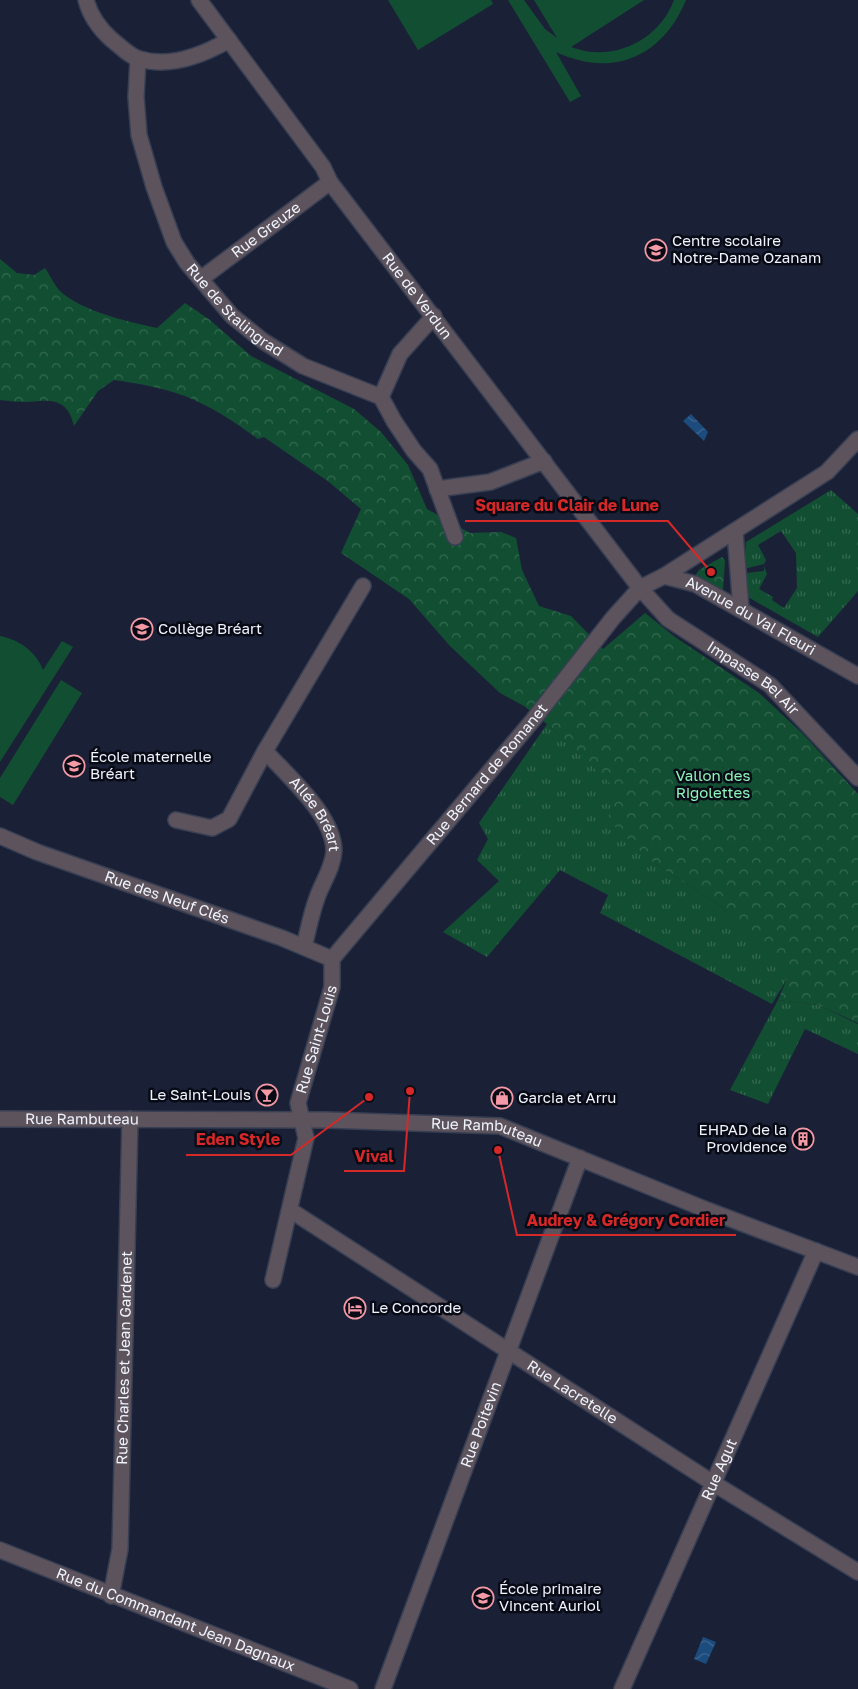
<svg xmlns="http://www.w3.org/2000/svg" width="858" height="1689" font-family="'Golos Text',sans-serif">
	<defs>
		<pattern id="grass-tufts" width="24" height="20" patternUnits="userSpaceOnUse" patternTransform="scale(1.25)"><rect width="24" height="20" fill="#124f32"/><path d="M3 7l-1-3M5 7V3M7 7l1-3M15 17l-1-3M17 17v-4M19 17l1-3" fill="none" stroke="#356951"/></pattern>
		<pattern id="park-crowns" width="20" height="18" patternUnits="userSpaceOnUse" patternTransform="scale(1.25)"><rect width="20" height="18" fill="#124f32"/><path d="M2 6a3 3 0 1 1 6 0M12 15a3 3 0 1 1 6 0" fill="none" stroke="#356951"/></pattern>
		<pattern id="water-waves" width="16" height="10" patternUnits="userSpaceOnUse" patternTransform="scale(1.25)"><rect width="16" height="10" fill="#1c4b7d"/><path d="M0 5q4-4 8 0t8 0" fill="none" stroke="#3d6690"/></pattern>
	</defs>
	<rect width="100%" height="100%" fill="#1a2137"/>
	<path fill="url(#grass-tufts)" d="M831,490L858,514V591L818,637L748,597L746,573L764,571V566L767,574L759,589L773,597L772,600L784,608L797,588L796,553L781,531L758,545L766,560L764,564L744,569L746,542Z
		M547,724L615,787L651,861L719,905L790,974L772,1004L600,913L608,895L560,870L487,957L443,932L499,881L477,860L488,839L479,823Z
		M778,1000L818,1005L858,1024V1054L805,1029L768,1104L730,1090Z"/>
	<path fill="url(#park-crowns)" d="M0,259L17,273L34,275L45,268C50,275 54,285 60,291C81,311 129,322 157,328L185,303L210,320L251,356L354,409L381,432L408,465L427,509L470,533L501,532L516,538L522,570L539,606L571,616L603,649L645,613L675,637L759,693L802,733L858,794V1023L818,1005L778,1000L789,974L719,905L651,861L608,820L614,787L547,724L524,706L500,693L450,646L409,599L341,553L361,509L329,482L264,437L258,439C236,423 211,406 185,396C163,388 137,383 114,380L98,391L74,426C68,399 52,399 28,402C19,402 9,401 0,400Z
		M722,557L725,560L723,590L695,576L699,570Z"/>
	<path fill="#124f32" d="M388,0H491L493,4L418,50Z
		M508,0H524L545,29L557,38L534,0H644L571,47C612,63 659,41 674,0H686C662,58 612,78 556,52L581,96L570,102Z
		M0,636C19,640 36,651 43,670L62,641L73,647L0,762Z
		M61,680L82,693L13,805L0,797V778Z"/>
	<path fill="url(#water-waves)" d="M691,414L708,432L704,441L683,421Z
		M703,1637L716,1642L706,1664L694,1659Z"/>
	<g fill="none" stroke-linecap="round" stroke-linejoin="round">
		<g stroke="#383f53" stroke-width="18">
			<g id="minor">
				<path d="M86,0C90,15 100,29 111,39C119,45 130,57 140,59C170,68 203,55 229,40"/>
				<path id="s1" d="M199,0L323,167L330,182L640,588L668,619L770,685L858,778"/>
				<path id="s2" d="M138,59L136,97L139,135L154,187L174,242L187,263L232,316L263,341L303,366L381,397L394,421L414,451L430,469L455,537"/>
				<path id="s3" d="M202,278L330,182"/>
				<path d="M381,397L400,354L434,316"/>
				<path d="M437,489L490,482L544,461"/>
				<path d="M735,532L741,609"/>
				<path d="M664,576L827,472L858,439"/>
				<path id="s4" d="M265,751C288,776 334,816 334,851C333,868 322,883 317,898C311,914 308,931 304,947"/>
				<path d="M176,820L212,828L229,819L265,751L363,586"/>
				<path id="s5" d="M0,836L37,852L282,938L332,959"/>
				<path id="s6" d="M332,959L533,720L613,618L640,588L664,576L695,584L858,676"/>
				<path id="s7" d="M0,1119L327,1120L500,1126L707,1210L858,1267"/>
				<path id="s8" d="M290,1210L713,1483L858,1572"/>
				<path id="s9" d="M273,1280L306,1138L298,1103L332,987V959"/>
				<path id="s10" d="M0,1550L350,1689"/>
				<path id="s11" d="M111,1596L120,1549L130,1119"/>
				<path id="s12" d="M383,1689L580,1158"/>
				<path id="s13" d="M622,1689L816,1251"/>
			</g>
		</g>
		<use href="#minor" stroke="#5c535d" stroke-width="15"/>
	</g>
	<defs>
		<g id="school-ring" transform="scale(1.125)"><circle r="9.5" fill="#080b15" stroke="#f49aa6" stroke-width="1.5"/><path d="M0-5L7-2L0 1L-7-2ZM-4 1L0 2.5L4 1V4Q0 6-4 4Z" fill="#f49aa6"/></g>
		<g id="bar-ring" transform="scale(1.125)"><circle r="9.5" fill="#080b15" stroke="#f49aa6" stroke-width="1.5"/><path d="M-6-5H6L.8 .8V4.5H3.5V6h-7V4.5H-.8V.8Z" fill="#f49aa6"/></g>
		<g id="shop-ring" transform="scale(1.125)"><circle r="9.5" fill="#080b15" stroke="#f49aa6" stroke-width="1.5"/><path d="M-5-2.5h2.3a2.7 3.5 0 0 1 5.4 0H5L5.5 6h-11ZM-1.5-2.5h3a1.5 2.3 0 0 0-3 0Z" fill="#f49aa6"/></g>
		<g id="building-ring" transform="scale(1.125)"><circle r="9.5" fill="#080b15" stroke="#f49aa6" stroke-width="1.5"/><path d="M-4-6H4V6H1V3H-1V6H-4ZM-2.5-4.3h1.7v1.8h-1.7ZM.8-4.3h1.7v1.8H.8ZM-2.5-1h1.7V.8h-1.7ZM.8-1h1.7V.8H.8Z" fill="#f49aa6"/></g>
		<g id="hotel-ring" transform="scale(1.125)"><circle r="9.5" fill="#080b15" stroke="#f49aa6" stroke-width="1.5"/><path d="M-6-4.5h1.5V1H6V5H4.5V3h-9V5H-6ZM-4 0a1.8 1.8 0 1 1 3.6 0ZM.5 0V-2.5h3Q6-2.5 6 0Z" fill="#f49aa6"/></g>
	</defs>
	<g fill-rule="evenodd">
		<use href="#school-ring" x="656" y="250"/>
		<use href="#school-ring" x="142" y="629"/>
		<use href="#school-ring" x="74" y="766"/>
		<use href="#bar-ring" x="267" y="1095"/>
		<use href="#shop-ring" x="502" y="1098"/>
		<use href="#building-ring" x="803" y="1139"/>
		<use href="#hotel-ring" x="355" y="1308"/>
		<use href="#school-ring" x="483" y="1598"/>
	</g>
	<g text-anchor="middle" stroke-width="5" stroke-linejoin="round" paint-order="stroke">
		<g font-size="15" fill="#f0f4fd" stroke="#080b15">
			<text dy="5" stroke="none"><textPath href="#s3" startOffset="80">Rue Greuze</textPath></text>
			<text dy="5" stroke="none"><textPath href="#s1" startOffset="368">Rue de Verdun</textPath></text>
			<text dy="5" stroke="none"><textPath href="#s2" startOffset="281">Rue de Stalingrad</textPath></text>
			<text dy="5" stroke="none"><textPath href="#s6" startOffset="605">Avenue du Val Fleuri</textPath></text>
			<text dy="5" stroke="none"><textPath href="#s1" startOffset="881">Impasse Bel Air</textPath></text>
			<text dy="5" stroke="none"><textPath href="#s6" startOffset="241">Rue Bernard de Romanet</textPath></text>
			<text dy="5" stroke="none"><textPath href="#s4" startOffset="82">Allée Bréart</textPath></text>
			<text dy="5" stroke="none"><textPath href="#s5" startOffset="178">Rue des Neuf Clés</textPath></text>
			<text dy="5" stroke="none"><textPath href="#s9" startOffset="248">Rue Saint-Louis</textPath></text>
			<text dy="5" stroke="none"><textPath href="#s7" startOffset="82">Rue Rambuteau</textPath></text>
			<text dy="5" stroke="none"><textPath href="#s7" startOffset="488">Rue Rambuteau</textPath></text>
			<text dy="5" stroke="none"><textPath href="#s11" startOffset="239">Rue Charles et Jean Gardenet</textPath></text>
			<text dy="5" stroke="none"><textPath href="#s8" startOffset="336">Rue Lacretelle</textPath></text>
			<text dy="5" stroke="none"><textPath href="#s12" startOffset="282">Rue Poitevin</textPath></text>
			<text dy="5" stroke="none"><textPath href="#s13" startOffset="240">Rue Agut</textPath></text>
			<text dy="5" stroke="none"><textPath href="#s10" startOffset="189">Rue du Commandant Jean Dagnaux</textPath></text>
		</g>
		<g font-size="15" fill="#f0f4fd" stroke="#080b15" text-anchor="start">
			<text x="672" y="246">Centre scolaire<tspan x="672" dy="17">Notre-Dame Ozanam</tspan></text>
			<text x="158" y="634">Collège Bréart</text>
			<text x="90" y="762">École maternelle<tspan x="90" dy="17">Bréart</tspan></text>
			<text x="251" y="1100" text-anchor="end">Le Saint-Louis</text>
			<text x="518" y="1103">Garcia et Arru</text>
			<text x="787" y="1135" text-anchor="end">EHPAD de la<tspan x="787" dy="17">Providence</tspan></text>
			<text x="371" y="1313">Le Concorde</text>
			<text x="499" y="1594">École primaire<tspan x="499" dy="17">Vincent Auriol</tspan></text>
		</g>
		<g font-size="15" fill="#8df6bb" stroke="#080b15">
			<text x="713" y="781">Vallon des<tspan x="713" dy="17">Rigolettes</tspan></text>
		</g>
	</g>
	<path fill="none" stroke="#d62828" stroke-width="2" d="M711 572L668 521H465M369 1097L291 1155H186M410 1091L404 1171H344M498 1150L517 1235H736"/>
	<g fill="#d62828" stroke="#080b15" stroke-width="2">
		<circle cx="711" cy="572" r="5"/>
		<circle cx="369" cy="1097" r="5"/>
		<circle cx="410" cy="1091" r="5"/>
		<circle cx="498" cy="1150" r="5"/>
	</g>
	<g font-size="16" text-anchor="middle" font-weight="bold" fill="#d62828" stroke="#080b15" stroke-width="5" stroke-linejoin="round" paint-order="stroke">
		<text x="567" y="511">Square du Clair de Lune</text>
		<text x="238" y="1145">Eden Style</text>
		<text x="374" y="1162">Vival</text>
		<text x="626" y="1226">Audrey &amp; Grégory Cordier</text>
	</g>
</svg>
